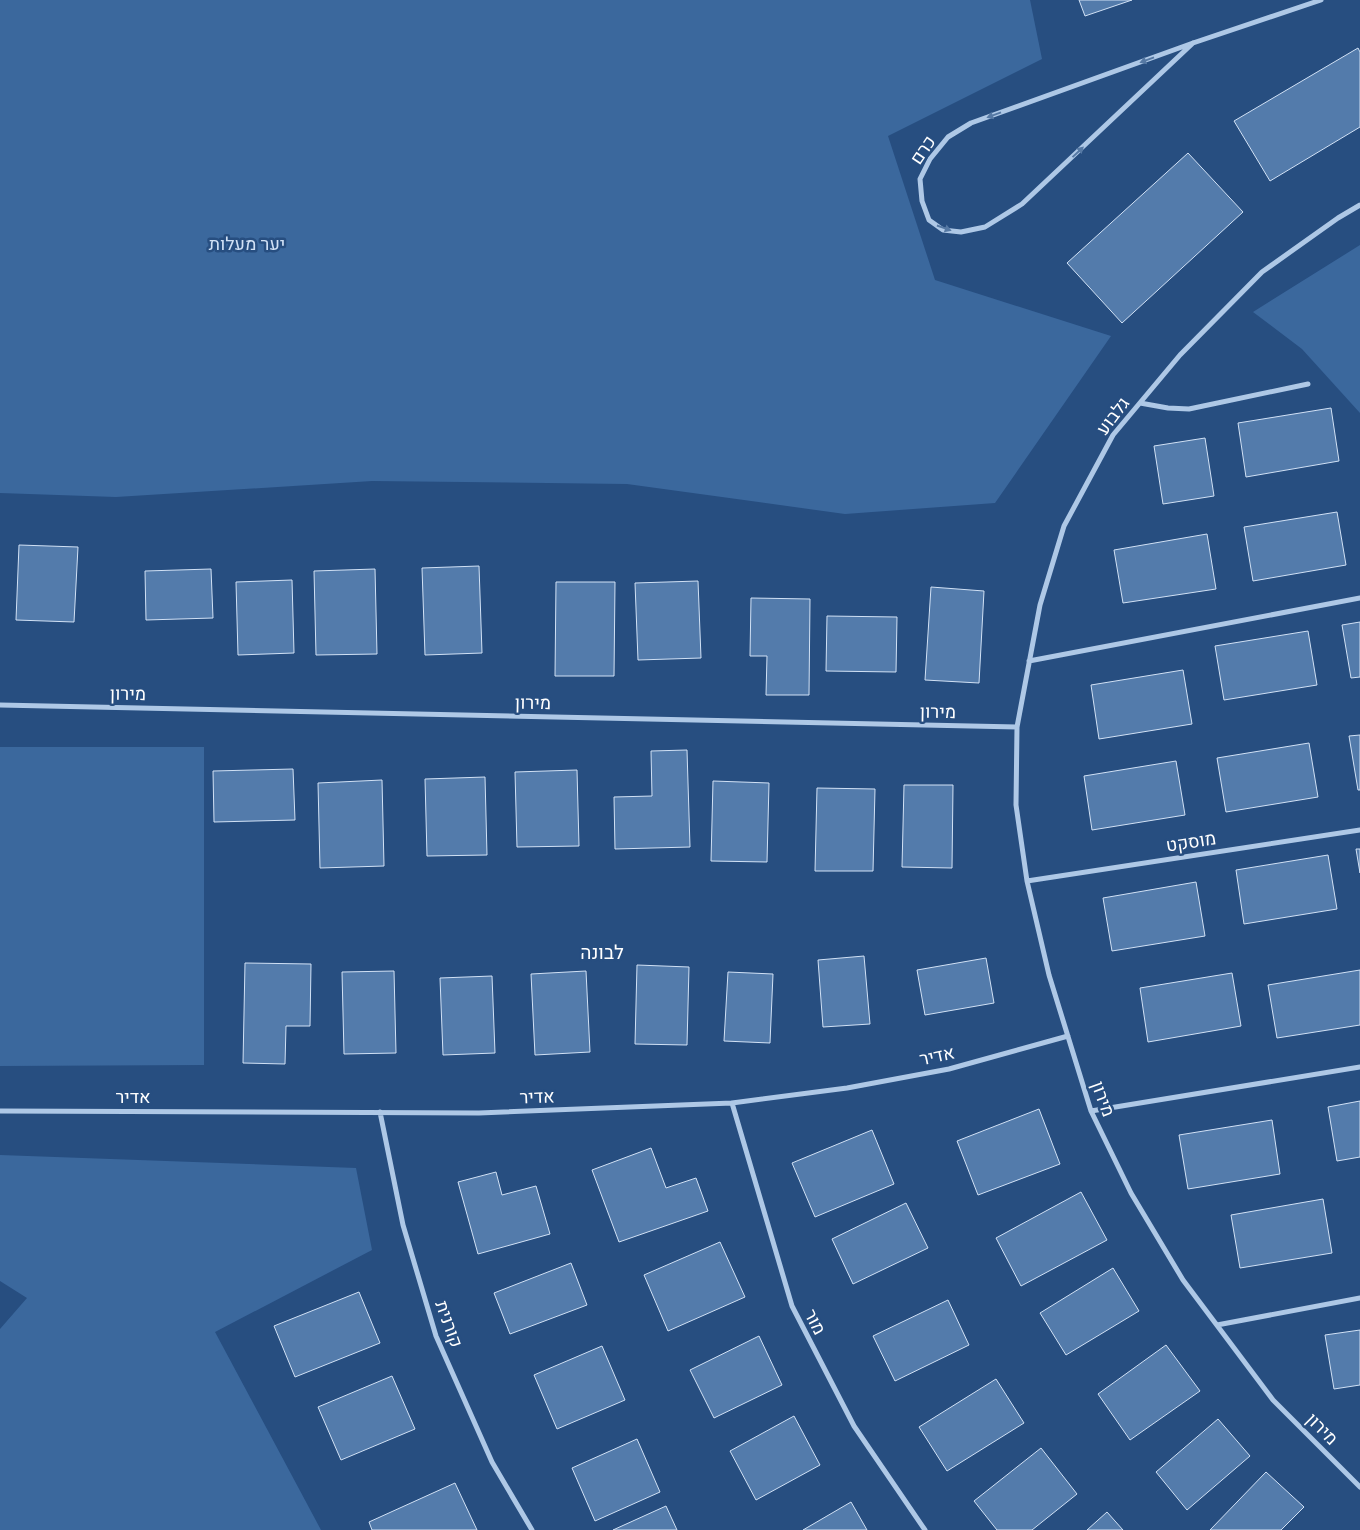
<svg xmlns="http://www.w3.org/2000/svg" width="1360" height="1530" font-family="Karla,Heebo,sans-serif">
	<rect width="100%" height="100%" fill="#274e80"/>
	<path fill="#3b689d" d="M0,0H1030L1042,59L888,136L935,280L1111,336L995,503L845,514L627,484L372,481L116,497L0,493Z
		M1360,245V413L1302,349L1253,312Z
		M0,747H204V1065L0,1066Z
		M0,1155L356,1168L372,1250L215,1332L321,1530H0V1329L27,1298L0,1281Z"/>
	<path fill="#537bab" stroke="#d1e1f5" d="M1079,0H1132L1085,16Z
		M1358,48L1360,52V127L1270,181L1234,121Z
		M1188,153L1243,212L1122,323L1067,263Z
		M1331,408L1339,461L1246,477L1238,423Z
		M1205,438L1214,496L1163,504L1154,446Z
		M1337,512L1346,565L1253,581L1244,527Z
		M1207,534L1216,589L1123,603L1114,550Z
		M19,545L78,547L74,622L16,620Z
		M479,566L482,653L425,655L422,568Z
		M211,569L213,618L146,620L145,571Z
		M375,569L377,654L316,655L314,571Z
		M292,580L294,653L238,655L236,582Z
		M698,581L701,658L638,660L635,583Z
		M556,582H615L614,676H555Z
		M931,587L984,591L979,683L925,680Z
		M751,598L810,599L809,695H766L767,656H750Z
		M827,616L897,617L896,672L826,671Z
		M1360,622V677L1351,678L1342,625Z
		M1308,631L1317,685L1224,700L1215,646Z
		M1183,670L1192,724L1099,739L1091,685Z
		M1360,735V790H1358L1349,736Z
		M1309,743L1318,797L1226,812L1217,758Z
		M687,750L690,847L615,849L614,797L652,796L651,751Z
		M1176,761L1185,815L1092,830L1084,776Z
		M293,769L295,820L214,822L213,771Z
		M577,770L579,846L517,847L515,772Z
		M485,777L487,855L427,856L425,779Z
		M382,780L384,866L320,868L318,783Z
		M713,781L769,783L767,862L711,861Z
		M904,785H953L952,868L902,867Z
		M817,788L875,789L873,871H815Z
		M1356,849H1360V873Z
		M1328,855L1337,909L1244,924L1236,870Z
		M1196,882L1205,936L1112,951L1103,898Z
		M864,956L870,1024L823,1027L818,960Z
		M986,958L994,1003L925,1015L917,970Z
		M245,963L311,964L310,1026H286L285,1064L243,1063Z
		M637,965L689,967L687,1045L635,1044Z
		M1360,970V1025L1277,1038L1268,985Z
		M394,971L396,1053L344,1054L342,972Z
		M586,971L590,1052L535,1055L531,974Z
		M728,972L773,974L770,1043L724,1041Z
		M1232,973L1241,1026L1148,1042L1140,988Z
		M492,976L495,1053L443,1055L440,978Z
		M1360,1101V1157L1337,1161L1328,1107Z
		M1039,1109L1060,1164L978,1195L957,1141Z
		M1272,1120L1280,1174L1188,1189L1179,1135Z
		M872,1130L894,1184L815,1217L792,1163Z
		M651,1148L666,1188L696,1178L708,1211L619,1242L592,1170Z
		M496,1172L502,1195L536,1186L550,1234L478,1254L458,1182Z
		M1081,1192L1107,1240L1021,1286L996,1238Z
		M1323,1199L1332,1253L1240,1268L1231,1215Z
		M906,1203L928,1248L853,1284L832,1239Z
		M720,1242L745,1297L668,1331L644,1275Z
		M571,1263L587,1305L510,1334L494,1293Z
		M1113,1268L1139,1311L1066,1355L1040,1313Z
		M359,1292L380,1343L295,1377L274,1326Z
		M948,1300L969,1345L895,1381L873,1336Z
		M1360,1330V1385L1334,1389L1325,1335Z
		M759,1336L782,1385L714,1418L690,1370Z
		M1166,1345L1200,1391L1130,1440L1098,1394Z
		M602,1346L625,1400L557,1429L534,1375Z
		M392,1376L415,1429L341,1460L318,1407Z
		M996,1379L1024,1423L947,1471L919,1427Z
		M794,1416L820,1465L756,1500L730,1451Z
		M1218,1419L1250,1456L1187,1510L1156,1472Z
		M637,1439L660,1492L595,1521L572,1468Z
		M1041,1448L1077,1494L1032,1530H997L974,1501Z
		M1266,1472L1304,1507L1281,1530H1210Z
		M455,1483L477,1530H372L369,1522Z
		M851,1502L867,1530H803Z
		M666,1506L677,1530H613Z
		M1107,1512L1123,1530H1087Z"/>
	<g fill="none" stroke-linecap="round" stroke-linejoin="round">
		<path stroke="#aec8e6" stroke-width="5" d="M1193,43L1022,204L985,227L961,232L943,230L929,220L922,201L920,179L930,159L948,137L971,123L1193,43L1321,0
			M1360,205L1338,218L1262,272L1180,355L1113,435L1064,526L1040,605L1017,727L1016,805L1027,881L1049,975L1091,1111L1131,1193L1183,1280L1273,1400L1360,1487
			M1140,403L1168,408L1189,409L1308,384
			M1029,661L1360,598
			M0,705L1017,727
			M1027,881L1360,830
			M732,1103L792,1306L854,1426L925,1530
			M0,1111L479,1113L732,1103L847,1088L949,1069L1068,1036
			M1091,1111L1360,1067
			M380,1112L403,1225L436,1336L492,1462L532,1530
			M1217,1325L1360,1298"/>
	</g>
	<defs><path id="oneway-solid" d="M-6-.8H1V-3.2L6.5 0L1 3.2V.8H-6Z" transform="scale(1.25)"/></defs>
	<g fill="#5679a4">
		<use href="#oneway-solid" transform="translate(1147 60) rotate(160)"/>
		<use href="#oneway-solid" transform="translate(994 115) rotate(160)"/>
		<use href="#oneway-solid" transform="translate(1078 152) rotate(-43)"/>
		<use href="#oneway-solid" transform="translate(944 228) rotate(19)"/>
	</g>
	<g text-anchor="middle" stroke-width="5" stroke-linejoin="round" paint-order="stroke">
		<g font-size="18" fill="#fff" stroke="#274e80">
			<text transform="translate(923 150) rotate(-56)" y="6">כרם</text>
			<text transform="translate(1113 416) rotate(-53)" y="6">גלבוע</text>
			<text transform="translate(128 694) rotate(1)" y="6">מירון</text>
			<text transform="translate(533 703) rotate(1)" y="6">מירון</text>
			<text transform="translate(938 712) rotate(1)" y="6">מירון</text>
			<text transform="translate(1191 842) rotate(-9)" y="6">מוסקט</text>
			<text transform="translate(937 1056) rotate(-12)" y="6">אדיר</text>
			<text x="133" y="1103">אדיר</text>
			<text transform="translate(537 1097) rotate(-2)" y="6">אדיר</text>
			<text transform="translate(1103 1099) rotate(70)" y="6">מירון</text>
			<text transform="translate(815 1322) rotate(62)" y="6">מור</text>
			<text transform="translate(449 1324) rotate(70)" y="6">קורנית</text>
			<text transform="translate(1322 1429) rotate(45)" y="6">מירון</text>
		</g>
		<g font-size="18" fill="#d1e1f5" stroke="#274e80">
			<text x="247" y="250">יער מעלות</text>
		</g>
		<g font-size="19" fill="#fff" stroke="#274e80">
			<text x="602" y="959">לבונה</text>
		</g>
	</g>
</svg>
